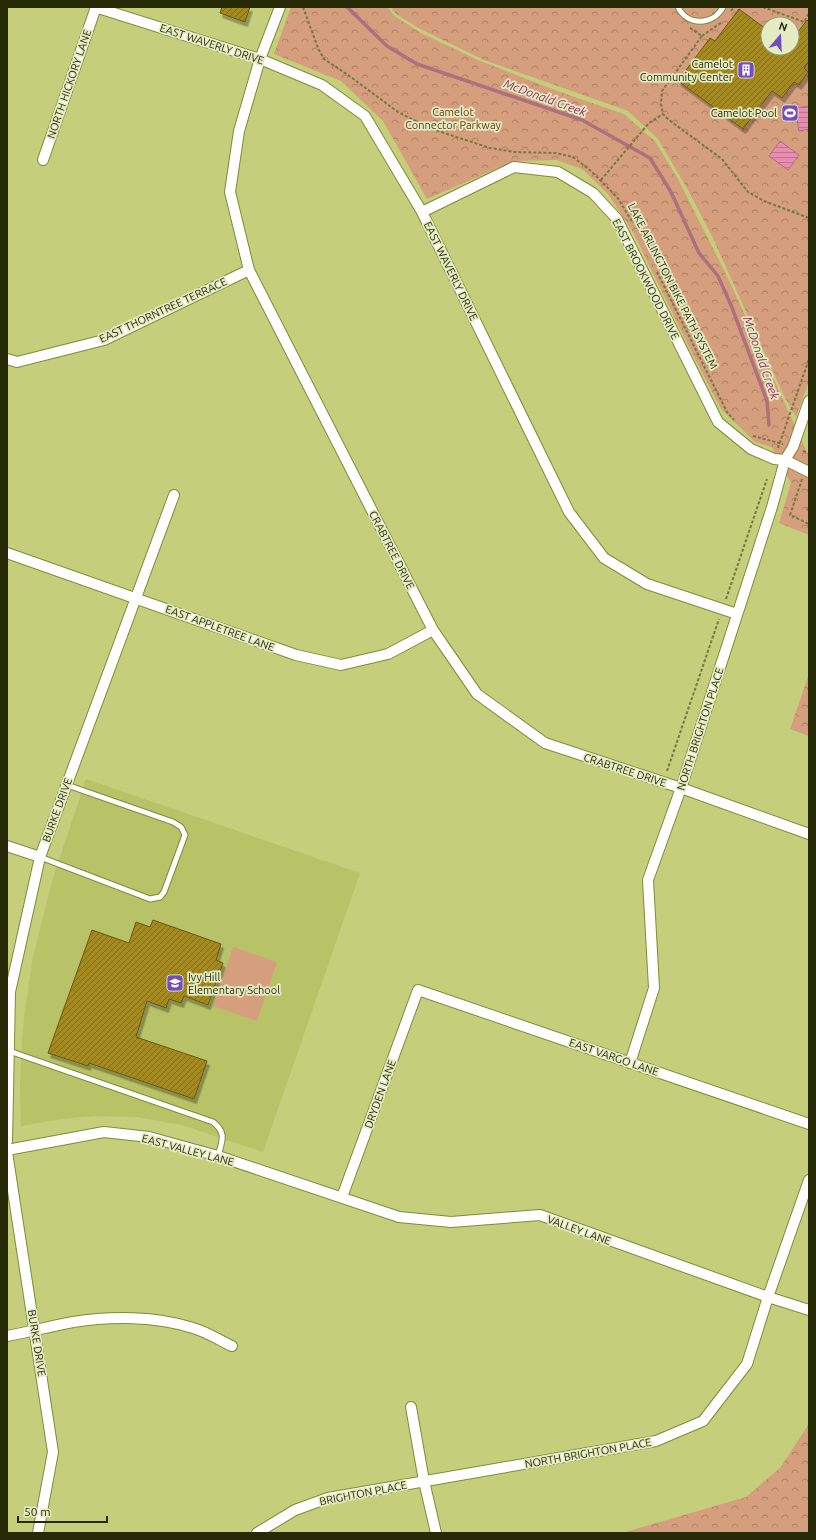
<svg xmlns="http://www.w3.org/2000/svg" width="816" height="1540" font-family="Ubuntu,sans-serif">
	<defs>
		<pattern id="park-crowns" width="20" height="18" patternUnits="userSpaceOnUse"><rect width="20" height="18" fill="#d59f7d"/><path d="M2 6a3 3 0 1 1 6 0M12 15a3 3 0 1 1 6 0" fill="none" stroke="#ad8264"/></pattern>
		<pattern id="water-rules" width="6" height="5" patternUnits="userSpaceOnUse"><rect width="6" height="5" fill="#e88cb1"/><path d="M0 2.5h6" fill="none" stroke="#bc738e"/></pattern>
		<pattern id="building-hatch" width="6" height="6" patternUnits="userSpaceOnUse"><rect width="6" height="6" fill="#a28921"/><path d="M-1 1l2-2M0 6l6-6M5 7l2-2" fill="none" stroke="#84701b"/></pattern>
		<filter id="shadow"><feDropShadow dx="2.5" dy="4.5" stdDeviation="0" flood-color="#0004"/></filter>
	</defs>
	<rect width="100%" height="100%" fill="#c4ce7b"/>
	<path fill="#b8c266" d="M86,779L360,873L263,1152L182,1125L137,1117L95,1116L61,1119L21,1126L20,1085L22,1042L25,1009L33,957L53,878Z"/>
	<path fill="#d59f7d" d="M233,947L277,962L257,1021L213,1006Z"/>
	<path fill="url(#park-crowns)" fill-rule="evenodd" d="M291,7H388L393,15L421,33L478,60L560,92L624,114L655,141L678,179L729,280L809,457V535L779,523L791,483L772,447L755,442L721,409L691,351L633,232L608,194L582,169L556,160L514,161L427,199L383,121L341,81L274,54Z
		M391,7H809V381L796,417L785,398L711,234L688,190L658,139L628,111L484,60L420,29L396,14ZM768,24H792V48H768Z
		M809,674V736L790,729Z
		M809,1424V1533H622L746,1497L780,1468Z"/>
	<path fill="url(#water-rules)" stroke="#ae6f7e" d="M809,106V129L799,131L795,108Z
		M780,141L799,155L788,170L769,156Z"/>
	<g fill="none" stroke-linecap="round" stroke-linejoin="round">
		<path stroke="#ae6f7e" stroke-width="3.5" d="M347,7L387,46L417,64L582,120L650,158L671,192L699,253L718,276L731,305L767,401L769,425
			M808,509L809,510"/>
	</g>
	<path fill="url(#building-hatch)" stroke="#685713" filter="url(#shadow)" d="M222,7H250L245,22L220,13Z
		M739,9L766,29L763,32L768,35V48H792V40L807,20L809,22V61L804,68L808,72L799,85L794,82L782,98L772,91L743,129L678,81L710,38L715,41Z
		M153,920L221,944L216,960L223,963L208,1005L184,996L181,1003L169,999L166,1008L147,1001L136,1037L207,1061L194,1099L89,1063L88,1066L48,1053L92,930L129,943L136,922L150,927Z"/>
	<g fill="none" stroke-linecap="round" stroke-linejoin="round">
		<g stroke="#828b38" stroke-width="7">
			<path id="lane" d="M678,7C687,26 713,26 723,7
				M40,857L150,899L160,897L164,892L185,835L181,827L173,822L67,785
				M9,1051L213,1122C227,1133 222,1141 218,1156"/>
		</g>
		<g stroke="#828b38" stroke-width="12">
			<path id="street" d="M95,7L260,59L322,85L365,116L422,212L569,512L604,558L647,584L737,614
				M280,7L260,59L239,131L230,192L249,270L433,630L477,694L545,743L681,788L809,834
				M43,160L96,7
				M422,212L514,167L558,172L593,193L617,219L718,422L751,449L774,459L785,460L809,472
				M7,359L17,362L104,340L249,270
				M7,553L296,655L341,665L388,654L433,630
				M7,846L40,857
				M630,1063L654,988L648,880L681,788L772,507L785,460L793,447L809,401
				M7,1141L10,992L40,857L174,495
				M7,1150L104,1132L149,1137L218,1156L399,1217L451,1222L540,1215L768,1297L809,1310
				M7,1152L53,1452L38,1533
				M342,1197L418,990L809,1124
				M7,1336C29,1332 51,1326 73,1322C111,1316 156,1316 193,1328C207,1332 219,1340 232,1346
				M411,1407L424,1481L436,1533
				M257,1533L295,1510L328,1498L656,1441L703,1421L747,1364L768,1297L809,1180"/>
		</g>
		<path stroke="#73793f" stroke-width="2" stroke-dasharray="3 2" stroke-linecap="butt" d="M303,7L318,48L324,59L348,75L398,112L429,128L490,148L515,152L556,153L573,157L591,171L617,197L633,223
			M763,7L804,22L809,13
			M731,11L734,7
			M690,28L702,36L662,91L661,104L663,114L669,120L722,159L748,192L764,201L809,218
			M702,36L722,22
			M601,180L649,123L663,114
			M657,272L727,412L734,420
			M753,436L783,444
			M778,448L809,359
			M803,451L809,453
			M802,479L790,515L809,524
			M726,599L767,479
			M667,771L719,619"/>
		<use href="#lane" stroke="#fff" stroke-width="5"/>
		<use href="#street" stroke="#fff" stroke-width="10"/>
	</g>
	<defs>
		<g id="building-square" transform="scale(0.9)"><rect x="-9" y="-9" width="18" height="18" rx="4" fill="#734cc4" stroke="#e5ebc3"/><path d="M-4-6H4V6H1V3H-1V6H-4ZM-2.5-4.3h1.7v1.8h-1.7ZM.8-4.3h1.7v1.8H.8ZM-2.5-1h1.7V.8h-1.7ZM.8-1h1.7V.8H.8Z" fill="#fff"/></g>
		<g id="stadium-square" transform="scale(0.9)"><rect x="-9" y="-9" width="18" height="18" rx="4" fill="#734cc4" stroke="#e5ebc3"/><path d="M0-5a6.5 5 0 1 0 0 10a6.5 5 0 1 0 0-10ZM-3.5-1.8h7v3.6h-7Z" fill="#fff"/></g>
		<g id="school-square" transform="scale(0.9)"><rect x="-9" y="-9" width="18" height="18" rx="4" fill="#734cc4" stroke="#e5ebc3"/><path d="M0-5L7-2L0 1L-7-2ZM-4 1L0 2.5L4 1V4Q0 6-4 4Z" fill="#fff"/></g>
	</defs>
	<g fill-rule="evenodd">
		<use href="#building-square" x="746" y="70"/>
		<use href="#stadium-square" x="790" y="113"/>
		<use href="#school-square" x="175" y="983"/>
	</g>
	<g text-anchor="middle" stroke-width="3.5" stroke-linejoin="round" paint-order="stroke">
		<g font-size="11" fill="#272a07" stroke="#e5ebc3">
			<text transform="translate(212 44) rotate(18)" y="4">EAST WAVERLY DRIVE</text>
			<text transform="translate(69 84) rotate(-71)" y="4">NORTH HICKORY LANE</text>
			<text transform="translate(451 271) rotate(64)" y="4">EAST WAVERLY DRIVE</text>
			<text transform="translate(646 279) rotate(63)" y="4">EAST BROOKWOOD DRIVE</text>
			<text transform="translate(673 286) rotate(63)" y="4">LAKE ARLINGTON BIKE PATH SYSTEM</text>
			<text transform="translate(163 310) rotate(-25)" y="4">EAST THORNTREE TERRACE</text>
			<text transform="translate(392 550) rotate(63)" y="4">CRABTREE DRIVE</text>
			<text transform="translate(220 628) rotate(20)" y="4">EAST APPLETREE LANE</text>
			<text transform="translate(700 729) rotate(-72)" y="4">NORTH BRIGHTON PLACE</text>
			<text transform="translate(625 770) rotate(18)" y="4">CRABTREE DRIVE</text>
			<text transform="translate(57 810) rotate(-70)" y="4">BURKE DRIVE</text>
			<text transform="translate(614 1057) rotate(19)" y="4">EAST VARGO LANE</text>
			<text transform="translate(380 1094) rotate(-70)" y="4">DRYDEN LANE</text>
			<text transform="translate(188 1150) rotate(15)" y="4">EAST VALLEY LANE</text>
			<text transform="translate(579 1230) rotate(20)" y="4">VALLEY LANE</text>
			<text transform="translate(37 1343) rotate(81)" y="4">BURKE DRIVE</text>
			<text transform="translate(588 1453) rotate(-10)" y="4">NORTH BRIGHTON PLACE</text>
			<text transform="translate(363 1493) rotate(-11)" y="4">BRIGHTON PLACE</text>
		</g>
		<g font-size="11" fill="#272a07" stroke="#e5ebc3" text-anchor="end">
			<text x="733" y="68">Camelot<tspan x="733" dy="13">Community Center</tspan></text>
			<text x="777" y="117">Camelot Pool</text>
			<text x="188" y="981" text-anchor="start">Ivy Hill<tspan x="188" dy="13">Elementary School</tspan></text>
		</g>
		<g font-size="11" fill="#683509" stroke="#e5ebc3">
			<text x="453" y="116">Camelot<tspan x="453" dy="13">Connector Parkway</tspan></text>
		</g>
		<g font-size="12" font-style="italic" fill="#91275c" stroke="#e5ebc3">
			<text transform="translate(545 98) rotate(20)" y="4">McDonald Creek</text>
			<text transform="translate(761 358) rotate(71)" y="4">McDonald Creek</text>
		</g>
	</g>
	<rect width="816" height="1540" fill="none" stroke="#272a07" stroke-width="16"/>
	<g transform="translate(780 36) rotate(19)"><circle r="19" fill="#e5ebc3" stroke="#999e78"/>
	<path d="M0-3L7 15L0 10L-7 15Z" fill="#734cc4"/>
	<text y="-6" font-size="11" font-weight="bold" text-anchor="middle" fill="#272a07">N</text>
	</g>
	<path d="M18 1516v6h89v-6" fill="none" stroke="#272a07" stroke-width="2"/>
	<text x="24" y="1516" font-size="12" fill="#272a07" stroke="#e5ebc3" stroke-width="3" paint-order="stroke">50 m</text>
</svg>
